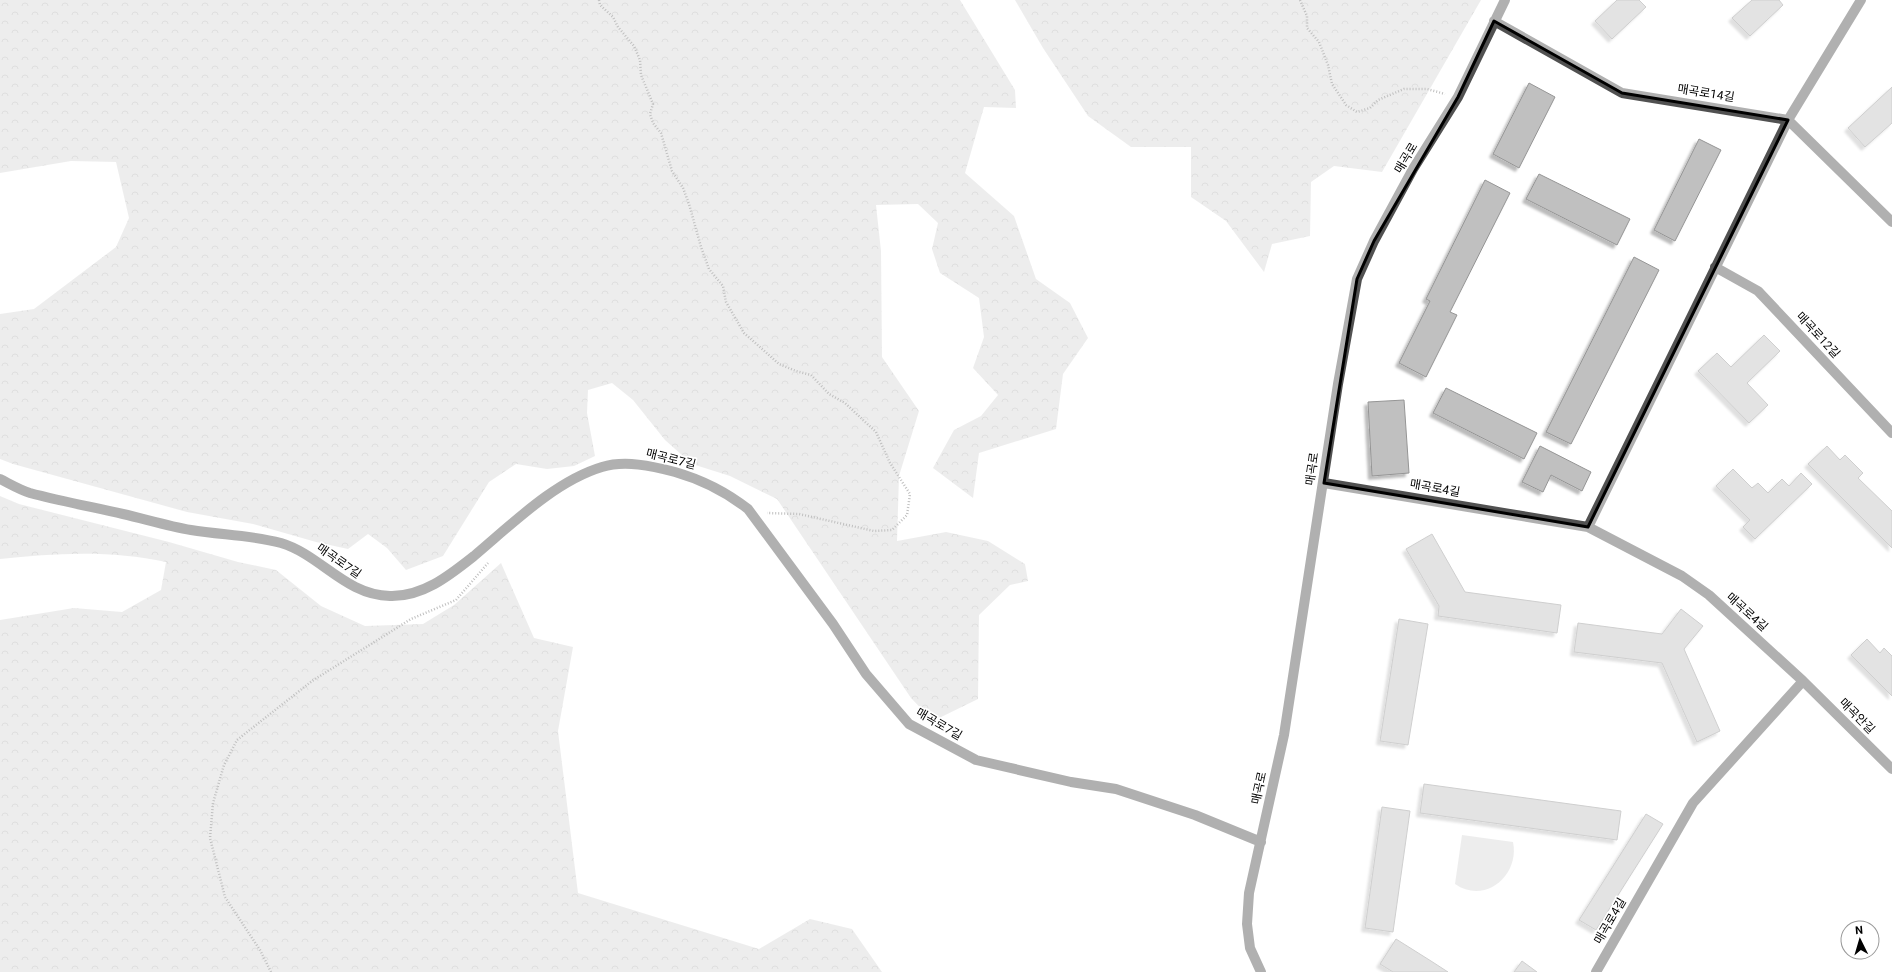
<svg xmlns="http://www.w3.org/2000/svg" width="1892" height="972" font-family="Roboto,'Noto Sans KR',sans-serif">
	<defs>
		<pattern id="forest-crowns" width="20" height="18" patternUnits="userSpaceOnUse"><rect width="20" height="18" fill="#d8d8d8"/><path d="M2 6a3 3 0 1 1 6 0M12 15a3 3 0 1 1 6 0" fill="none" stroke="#b8b8b8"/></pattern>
		<filter id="shadow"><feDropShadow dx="-3.5" dy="3.5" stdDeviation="1" flood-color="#0004"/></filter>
	</defs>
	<rect width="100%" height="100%" fill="#fff"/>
	<path fill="url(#forest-crowns)" d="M0,0H960L1015,90L1016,108L984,107L965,173L1014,216L1036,279L1070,303L1088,338L1063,374L1056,429L979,453L973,498L933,468L954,430L981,416L998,395L973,368L984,337L979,298L940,273L932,249L938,223L918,204L876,205L881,251L882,357L919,411L899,476L897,541L946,532L988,541L1025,564L1028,581L1010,585L979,615L978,699L933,721L911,698L777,499L730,476L692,464L665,440L633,400L612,383L588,390L587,413L595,456L574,466L547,469L516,464L489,482L443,556L406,570L387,548L368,534L348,549L316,542L253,524L187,512L13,464L0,459V314L34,309L116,247L129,218L116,162L71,161L0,173Z
		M1015,0H1481L1382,172L1334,166L1311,182L1310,236L1272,244L1264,272L1226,221L1191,197V147H1131L1088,116L1043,48Z
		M0,496L19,504L169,542L238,562L276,570L321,606L365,626L423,624L454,605L501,563L534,638L573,647L558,731L578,893L759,949L810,919L852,929L882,972H0V620L74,608L122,612L161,590L166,562C112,550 55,553 0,559Z"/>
	<path fill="#d8d8d8" d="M1462,835L1513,842C1520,875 1485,905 1455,884Z"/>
	<path fill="#c0c0c0" stroke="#959595" filter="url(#shadow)" d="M1617,0H1639L1646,7L1612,39L1595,21Z
		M1752,0H1779L1783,5L1750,36L1732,18Z
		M1529,83L1555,97L1519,168L1493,154Z
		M1892,87V123L1865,147L1848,128Z
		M1699,139L1721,150L1675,241L1654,230Z
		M1539,174L1630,219L1617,245L1526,199Z
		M1485,180L1510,193L1450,312L1457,315L1426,377L1399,363L1430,301L1426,299Z
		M1634,257L1659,270L1571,444L1546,432Z
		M1764,335L1780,351L1747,383L1768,405L1749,423L1698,371L1717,353L1731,367Z
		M1446,388L1537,433L1524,459L1433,413Z
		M1404,400L1409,473L1372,476L1368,402Z
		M1540,446L1591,472L1582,491L1551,475L1543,492L1522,482Z
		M1827,446L1840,460L1845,455L1863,473L1858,478L1892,511V548L1808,464Z
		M1733,469L1752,488L1758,483L1768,493L1782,479L1789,486L1801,473L1812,484L1755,539L1743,527L1750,520L1716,486Z
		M1432,534L1465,592L1561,605L1557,633L1438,616L1439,606L1406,549Z
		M1681,609L1703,626L1684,649L1720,731L1697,742L1662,663L1574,652L1578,623L1662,634Z
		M1399,619L1428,624L1408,745L1380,741Z
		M1867,639L1880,653L1884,648L1892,656V696L1851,655Z
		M1424,784L1621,811L1617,840L1420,813Z
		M1382,807L1410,811L1393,932L1365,928Z
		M1646,814L1663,824L1596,930L1579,920Z
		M1396,939L1431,961L1448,972H1393L1380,964Z
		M1522,961L1537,972H1514Z"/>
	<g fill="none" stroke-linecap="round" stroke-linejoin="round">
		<path stroke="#737373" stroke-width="2.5" stroke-dasharray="1 2" stroke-linecap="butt" d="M599,0L600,5L613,17L618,27L634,46L640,60L641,75L653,104L650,114L653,123L661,133L672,171L683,188L689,204L701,247L709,269L723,286L726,302L744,333L779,364L796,371L811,375L829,394L845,403L862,419L876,432L890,463L910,494L907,515L892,530L874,531L799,514L767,513
			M1300,0L1307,16V28L1319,42L1328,65L1332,84L1346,105L1357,112L1370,108L1378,100L1404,89H1427L1445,94
			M271,972L260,950L225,897L210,838L213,803L224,765L237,740L312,681L411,619L456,600L488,563"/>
		<path stroke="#515151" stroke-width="10" d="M1494,21L1622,93L1788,120L1892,222
			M1715,267L1758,291L1892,433
			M0,479C10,484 20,490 30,493C60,501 92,507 123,514C145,519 168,526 191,530C221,535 251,535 281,543C321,555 345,595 390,596C423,597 450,575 474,556C511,525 555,481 602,467C625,460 652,466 675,472C703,480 725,491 748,509L833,624L866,674L909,724L976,760L1071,782L1116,789L1195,815L1261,842
			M1324,483L1588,527L1682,576L1709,595L1803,681L1892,769
			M1588,527L1788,120L1861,0
			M1261,972L1250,948L1247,924L1249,893L1284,735L1338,384L1357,279L1374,241L1413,169L1458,97L1505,0
			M1596,972L1693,803L1803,681"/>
	</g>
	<path d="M0 0H1892V972H0ZM1494,21L1622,93L1788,120L1588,527L1324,483L1357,279L1374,241L1458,97Z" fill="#fff" fill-opacity=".55" fill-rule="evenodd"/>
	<path fill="none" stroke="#000" stroke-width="3" stroke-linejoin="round" d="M1494,21L1622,93L1788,120L1588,527L1324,483L1357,279L1374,241L1458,97Z"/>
	<g text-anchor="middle" stroke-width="3.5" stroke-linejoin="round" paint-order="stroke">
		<g font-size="12" fill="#000" stroke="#fff">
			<text transform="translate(1706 93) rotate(9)" y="4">매곡로14길</text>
			<text transform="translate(1406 158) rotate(-59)" y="4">매곡로</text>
			<text transform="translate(1818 335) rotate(47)" y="4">매곡로12길</text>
			<text transform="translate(671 459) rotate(14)" y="4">매곡로7길</text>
			<text transform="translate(1312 469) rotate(-82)" y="4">매곡로</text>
			<text transform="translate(1435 488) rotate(10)" y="4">매곡로4길</text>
			<text transform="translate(339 561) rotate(35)" y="4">매곡로7길</text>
			<text transform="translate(1747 612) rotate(42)" y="4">매곡로4길</text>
			<text transform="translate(1857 716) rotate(45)" y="4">매곡안길</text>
			<text transform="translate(939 724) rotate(30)" y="4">매곡로7길</text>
			<text transform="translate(1259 788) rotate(-78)" y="4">매곡로</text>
			<text transform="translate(1610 921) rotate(-60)" y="4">매곡로4길</text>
		</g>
	</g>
	<g transform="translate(1860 940) rotate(355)"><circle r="19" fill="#ffffff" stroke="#999999"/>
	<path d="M0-3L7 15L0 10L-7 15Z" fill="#000000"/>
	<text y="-6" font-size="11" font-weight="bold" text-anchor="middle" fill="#000000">N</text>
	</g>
</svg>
